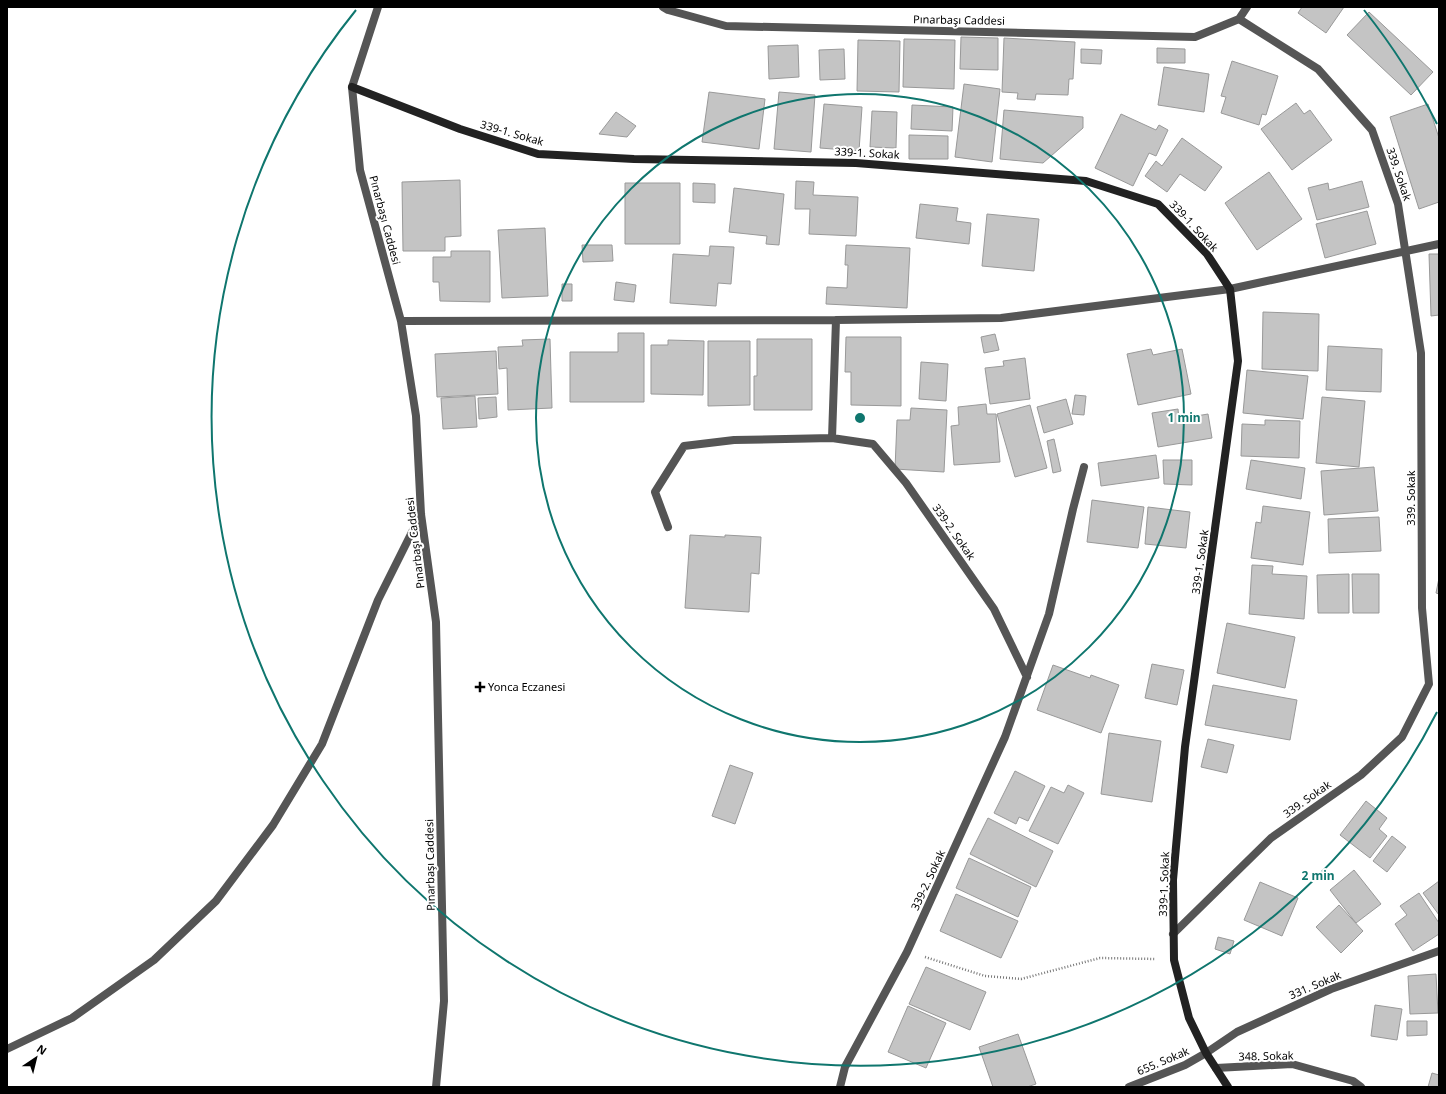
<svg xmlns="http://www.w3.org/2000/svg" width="1446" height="1094" font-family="'Noto Sans',sans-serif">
	<rect width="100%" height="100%" fill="#fff"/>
	<path fill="#c4c4c4" stroke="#999" d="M1302,7H1344L1326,33L1298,13Z
		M1369,12L1433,72L1411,95L1347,35Z
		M961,37L998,38V70L960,69Z
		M1004,38L1075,42L1073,79H1069L1068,95L1036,94L1035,100L1017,99L1018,93L1002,92Z
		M904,39L955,40L954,89L903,87Z
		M858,40L900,41L899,92L857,91Z
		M798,45L799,77L769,79L768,46Z
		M1157,48L1185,49V63H1157Z
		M844,49L845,79L820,80L819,50Z
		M1081,49L1102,50L1101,64L1081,63Z
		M1232,61L1278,76L1266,115L1262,114L1259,125L1221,113L1226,97L1221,96Z
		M1164,67L1209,74L1204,112L1158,105Z
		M964,84L1000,89L992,162L955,157Z
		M709,92L765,99L759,149L702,142Z
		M779,92L815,95L811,152L774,149Z
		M1296,103L1304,114L1310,110L1332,140L1292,170L1261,129Z
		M824,104L862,107L859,151L820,148Z
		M1428,104L1439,138V202L1419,209L1390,117Z
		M912,105L953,107L952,131L911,129Z
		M1004,110L1083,117V128L1043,163L1000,159Z
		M872,111L897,112L896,148L870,147Z
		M616,112L636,126L627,137L599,134Z
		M1121,114L1156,130L1159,125L1168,130L1156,156L1149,153L1133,186L1095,168Z
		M909,135L948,136V159H909Z
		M1182,138L1222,167L1205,191L1180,174L1167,192L1145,176L1156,161L1162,166Z
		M1269,172L1302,219L1257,250L1225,203Z
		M460,180L461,236L445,237V251H403L402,182Z
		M796,181L814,182L813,195L858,197L856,236L809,234L810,209H795Z
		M1362,181L1369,207L1317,220L1308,188L1328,183L1329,190Z
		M625,183H680V244H625Z
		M693,183L715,184V203L693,202Z
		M734,188L784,194L779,245L766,244L767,236L729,232Z
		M920,204L958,208L956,221L971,223L969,244L916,238Z
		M1367,211L1376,244L1325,258L1316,224Z
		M987,214L1039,219L1034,271L982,266Z
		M545,228L548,296L502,298L498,230Z
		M582,245H612L613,261L583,262Z
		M846,245L910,248L907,308L826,304L827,287L847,288L848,265H845Z
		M710,246L734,247L731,284L718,283L716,306L670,303L673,254L709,256Z
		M451,251H490V302L440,301L439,282H433V257H451Z
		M1429,254H1439V315L1431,316Z
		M616,282L636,285L634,302L614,300Z
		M562,284H572V301H562Z
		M1263,312L1319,314L1318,371L1262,369Z
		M618,333H644V402H570V352H618Z
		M995,334L999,350L984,353L981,337Z
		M846,337H901V406L851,405V372H845Z
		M550,339L552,408L508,410L507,368L499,369L498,347L523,346L522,340Z
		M757,339H812V410H754V376H757Z
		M668,340L704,341L703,395L651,394V345H668Z
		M708,341H750V405L708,406Z
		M1328,346L1382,349L1381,392L1326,390Z
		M1151,349L1153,355L1182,349L1191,394L1138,405L1127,354Z
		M496,351L498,394L437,397L435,354Z
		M1025,358L1030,399L990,404L985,368L1004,366L1003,361Z
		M921,362L948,364L946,401L919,399Z
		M1247,370L1308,376L1303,419L1243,413Z
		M1075,395L1086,396L1084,415L1072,414Z
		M475,396L477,427L443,429L441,398Z
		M496,397L497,417L479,419L478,398Z
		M1322,397L1365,401L1359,467L1316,463Z
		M1066,399L1073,424L1044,433L1037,407Z
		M986,404L987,414H996L1000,462L954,465L951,426L959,425L958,407Z
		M1030,405L1047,468L1015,477L997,414Z
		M911,408L947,410L944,472L895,469L897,420H910Z
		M1178,409L1179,419L1208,414L1212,438L1158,447L1152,413Z
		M1265,420L1300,421L1299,458L1241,456L1242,424L1265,425Z
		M1054,439L1061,471L1053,473L1047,441Z
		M1156,455L1159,478L1101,486L1098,463Z
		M1163,460H1192V485L1164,484Z
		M1251,460L1305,468L1301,499L1246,489Z
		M1374,467L1378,511L1324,515L1321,471Z
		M1092,500L1144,507L1138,548L1087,542Z
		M1263,506L1310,512L1303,565L1251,558L1256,522L1261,523Z
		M1148,507L1190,512L1186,548L1145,544Z
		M1379,517L1381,551L1329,553L1328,519Z
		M690,535L725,537V535L761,537L759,574L751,573L749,612L685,608Z
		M1252,565L1273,566L1272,574L1307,576L1304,619L1249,614Z
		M1349,574V613H1318L1317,575Z
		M1352,574H1379V613H1353Z
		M1439,578V594L1436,593Z
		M1227,623L1295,637L1285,688L1217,673Z
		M1152,664L1184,670L1177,705L1145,698Z
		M1053,665L1090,678L1091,675L1119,685L1101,733L1037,710Z
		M1213,685L1297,700L1290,740L1205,725Z
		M1109,733L1161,741L1152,802L1101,794Z
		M1208,739L1234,745L1227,773L1201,767Z
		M730,765L753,773L735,824L712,816Z
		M1015,771L1045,786L1028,821L1019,817L1016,824L994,813Z
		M1068,785L1084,793L1058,844L1029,831L1051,787L1064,793Z
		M1366,801L1387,818L1379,829L1387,836L1370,858L1340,835Z
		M988,818L1053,851L1036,887L970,854Z
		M1392,836L1406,847L1387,872L1373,861Z
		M969,858L1031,887L1018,917L956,888Z
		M1354,870L1381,904L1356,923L1330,890Z
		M1439,881V915L1423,893Z
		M1260,882L1298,898L1282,936L1244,920Z
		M1419,893L1439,923V934L1413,951L1395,924L1407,915L1400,906Z
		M956,894L1018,921L1001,958L940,931Z
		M1339,905L1363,931L1341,953L1316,927Z
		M1218,937L1234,941L1230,954L1215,949Z
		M926,967L986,992L970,1030L909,1004Z
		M1436,974L1438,1013L1410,1014L1408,976Z
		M1375,1005L1402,1009L1397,1040L1371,1036Z
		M908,1006L946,1023L926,1068L888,1052Z
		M1407,1021H1427V1035L1407,1036Z
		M1018,1034L1036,1084L1027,1087H993L979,1047Z
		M1432,1073L1439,1075V1087H1428Z"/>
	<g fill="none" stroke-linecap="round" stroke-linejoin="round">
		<path stroke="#777" stroke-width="2.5" stroke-dasharray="1 2" stroke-linecap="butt" d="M925,957L985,976L1021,979L1100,958L1156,959"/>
		<path stroke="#555" stroke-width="8" d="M378,7L352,87L360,170L401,321L416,416L421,514L436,622L444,1001L436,1087
			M663,7L668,10L726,26L1195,37L1239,19L1247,7
			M401,321L836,320L1001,318L1230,289L1439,244
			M832,438L836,320
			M668,527L655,492L684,446L734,440L832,438L873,444L906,483L994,609L1027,677
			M1173,934L1271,838L1361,775L1402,737L1429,684L1422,608L1421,353L1398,204L1372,130L1318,69L1239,19
			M7,1049L72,1018L154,960L216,901L273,825L322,744L378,600L421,514
			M1216,1068L1292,1064L1353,1081L1361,1087
			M840,1087L845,1067L907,952L1005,737L1049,614L1073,509L1084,467
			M1129,1087L1185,1065L1206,1053L1237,1032L1331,989L1439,951"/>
		<path stroke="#222" stroke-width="8" d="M352,87L460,129L538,154L634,159L856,163L1086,181L1158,204L1207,254L1230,289L1238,361L1185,747L1173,880L1174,960L1189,1018L1206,1053L1228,1087"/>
	</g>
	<g fill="none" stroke="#0f766e" stroke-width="2">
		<circle cx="860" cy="418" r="324"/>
		<path d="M1437 712A648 648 0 1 1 356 10M1364 10A648 648 0 0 1 1437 124"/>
	</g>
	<path fill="#000" stroke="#fff" stroke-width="1.5" d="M478 681h4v4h4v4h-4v4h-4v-4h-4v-4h4z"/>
	<g text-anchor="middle" stroke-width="4" stroke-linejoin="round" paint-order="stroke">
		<g font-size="11" fill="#000" stroke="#fff">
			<text transform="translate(959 20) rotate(1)" y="4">Pınarbaşı Caddesi</text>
			<text transform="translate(512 133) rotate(16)" y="4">339-1. Sokak</text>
			<text transform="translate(867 153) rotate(3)" y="4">339-1. Sokak</text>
			<text transform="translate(1399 174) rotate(71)" y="4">339. Sokak</text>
			<text transform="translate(385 220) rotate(75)" y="4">Pınarbaşı Caddesi</text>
			<text transform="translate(1194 226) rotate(47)" y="4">339-1. Sokak</text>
			<text transform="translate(1411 498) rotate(-90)" y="4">339. Sokak</text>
			<text transform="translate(954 532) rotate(55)" y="4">339-2. Sokak</text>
			<text transform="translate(415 543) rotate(-97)" y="4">Pınarbaşı Caddesi</text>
			<text transform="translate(1200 562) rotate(-82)" y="4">339-1. Sokak</text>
			<text transform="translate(1307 799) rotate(-35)" y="4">339. Sokak</text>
			<text transform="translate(430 865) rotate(-91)" y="4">Pınarbaşı Caddesi</text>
			<text transform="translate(928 880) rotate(-65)" y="4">339-2. Sokak</text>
			<text transform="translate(1164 884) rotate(-88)" y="4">339-1. Sokak</text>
			<text transform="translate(1315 985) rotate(-23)" y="4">331. Sokak</text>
			<text transform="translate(1266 1056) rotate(-1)" y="4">348. Sokak</text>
			<text transform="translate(1163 1061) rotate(-23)" y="4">655. Sokak</text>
		</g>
		<g font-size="11" fill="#000" stroke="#fff" text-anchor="start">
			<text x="488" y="691">Yonca Eczanesi</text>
		</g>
	</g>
	<circle cx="860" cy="418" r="6" fill="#0f766e" stroke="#fff" stroke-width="2"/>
	<g font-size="12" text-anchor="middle" font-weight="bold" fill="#0f766e" stroke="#fff" stroke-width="4" stroke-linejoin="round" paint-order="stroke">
		<text x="1184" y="422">1 min</text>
		<text x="1318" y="880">2 min</text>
	</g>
	<rect width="1446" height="1094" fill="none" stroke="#000000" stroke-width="16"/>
	<g transform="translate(36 1058) rotate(35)" stroke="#ffffff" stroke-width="3" paint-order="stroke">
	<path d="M0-3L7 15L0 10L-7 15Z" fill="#000000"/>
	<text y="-6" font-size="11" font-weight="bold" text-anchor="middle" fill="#000000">N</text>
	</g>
</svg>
